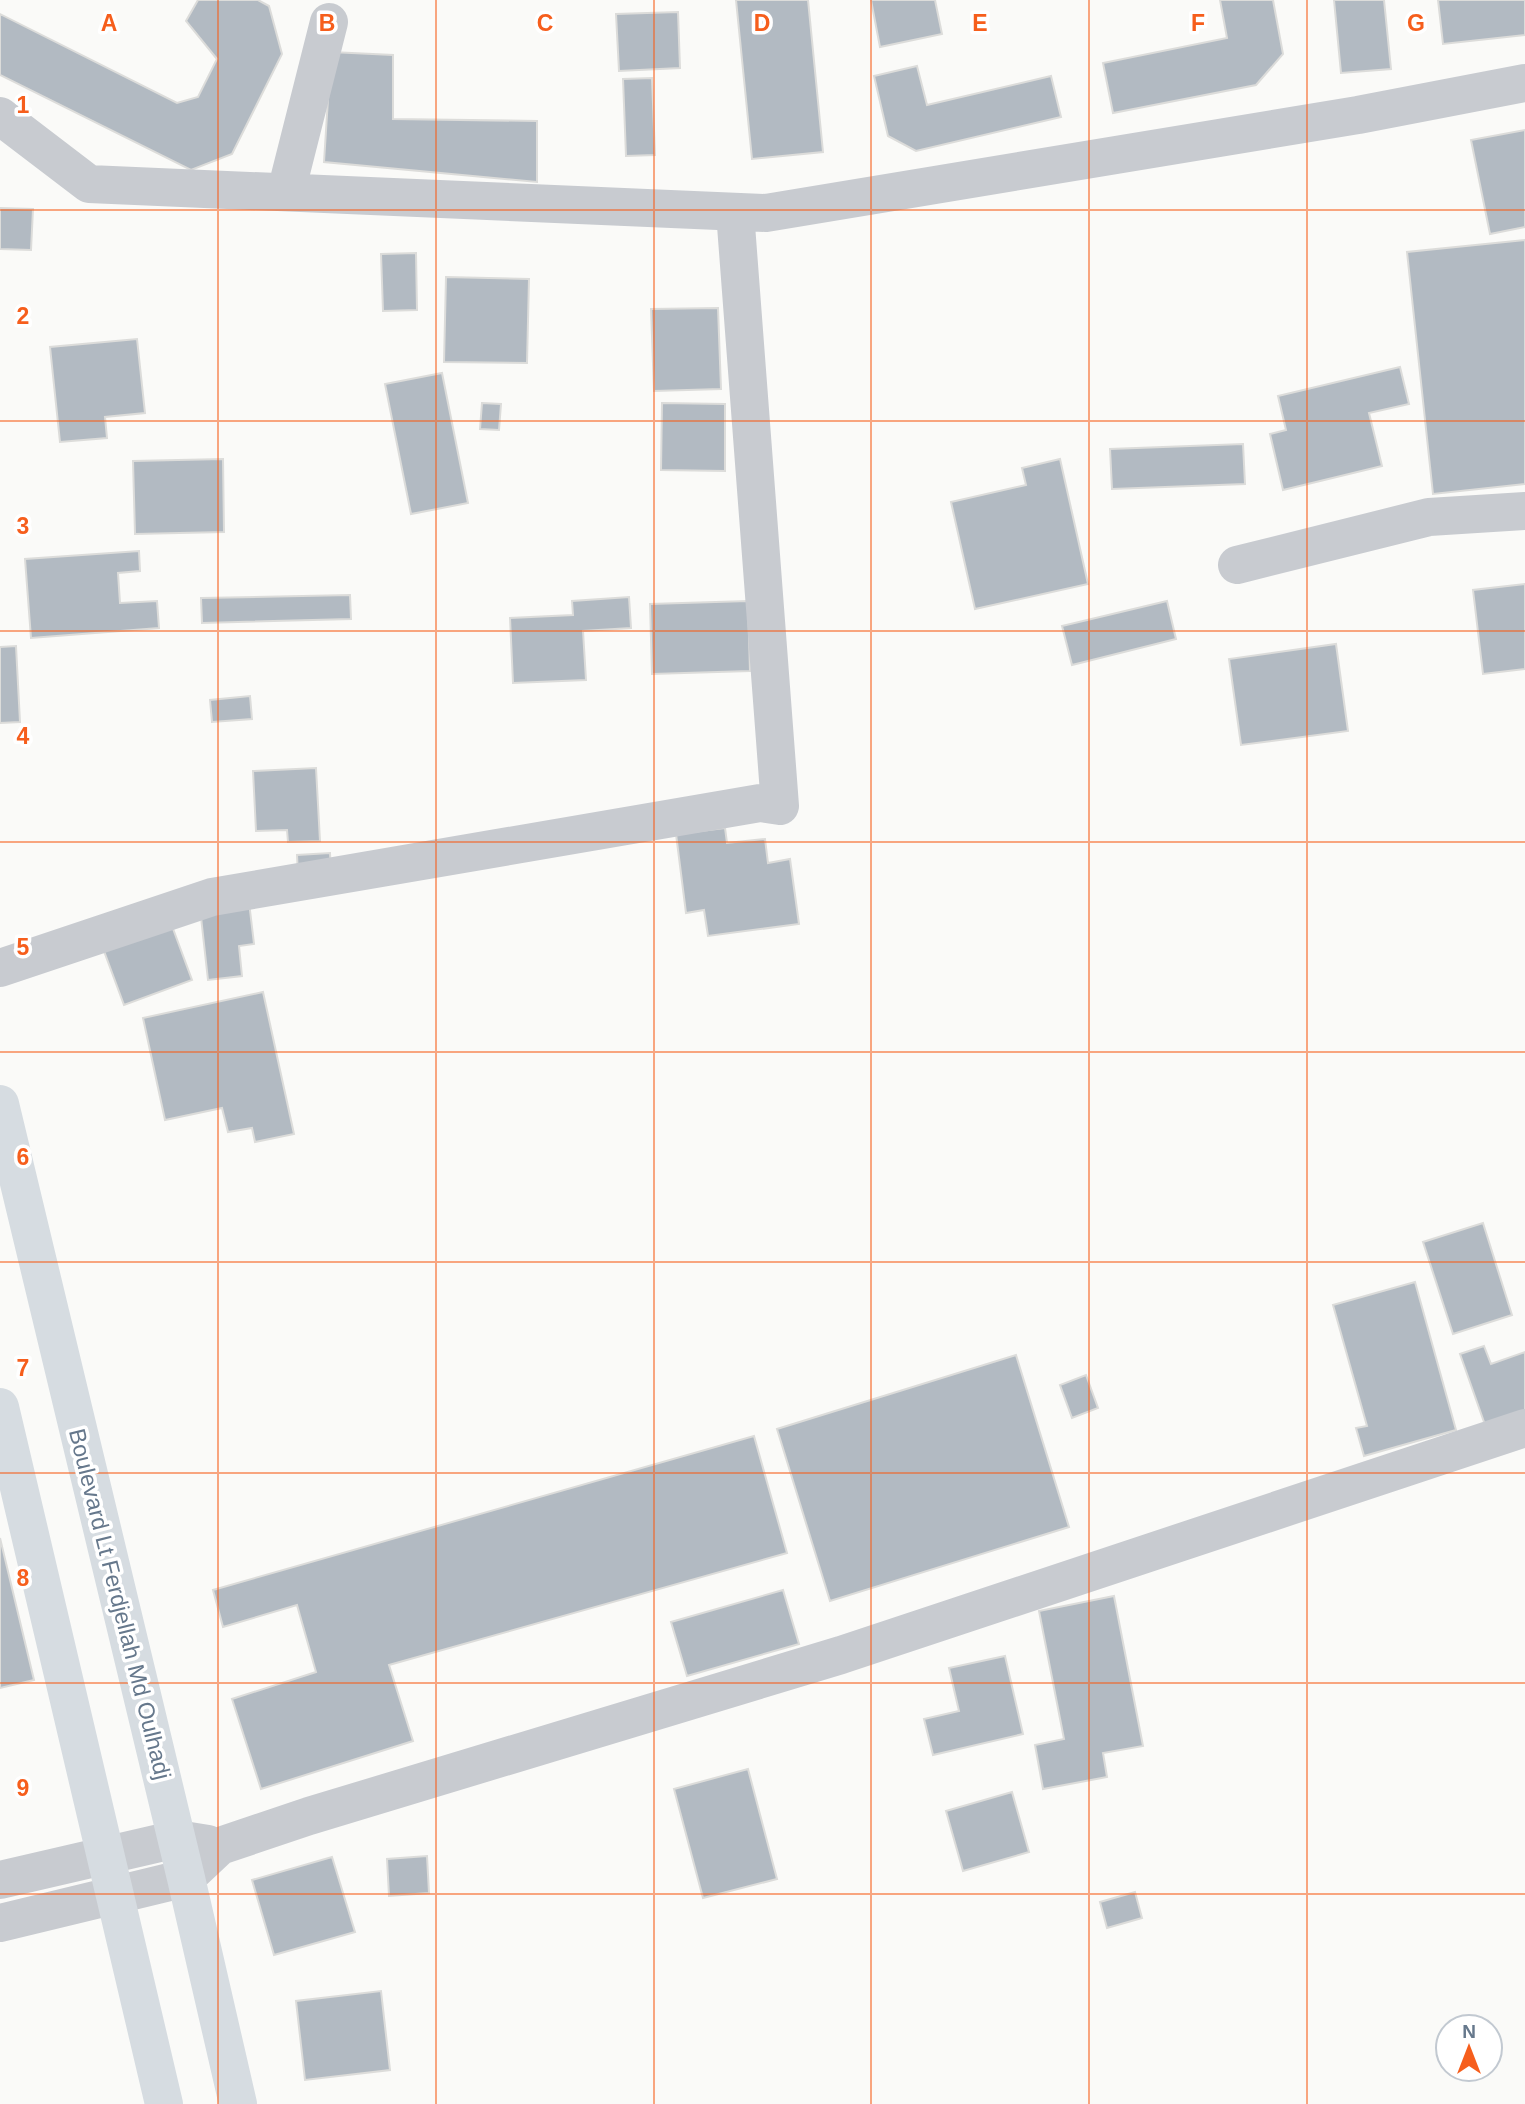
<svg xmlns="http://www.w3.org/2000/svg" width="1525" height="2104" font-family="Helvetica,sans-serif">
	<rect width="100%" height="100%" fill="#fafaf8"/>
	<path fill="#b2bac2" stroke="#dcdcda" stroke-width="2" d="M198,0H258L269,6L282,54L232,154L191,170L0,75V14L177,103L198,97L217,59L186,21Z
		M736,0H808L823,152L752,159Z
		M871,0H935L942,34L880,47Z
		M1220,0H1273L1283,54L1256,85L1113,113L1103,63L1227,38Z
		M1334,0H1384L1391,69L1341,73Z
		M1438,0H1525V35L1443,44Z
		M678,12L680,68L619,71L616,14Z
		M331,52L393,55V119L537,121V182L324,162Z
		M917,66L927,105L1051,76L1061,117L916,151L888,136L874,76Z
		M652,78L655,155L626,156L623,79Z
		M1525,130V227L1490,234L1471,140Z
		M0,208L33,209L31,250L0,249Z
		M1525,240V484L1433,494L1407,252Z
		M416,253L417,310L383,311L381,254Z
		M446,277L529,279L527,363L444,362Z
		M718,308L721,389L654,391L651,309Z
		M137,339L145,413L105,417L107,438L60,442L50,347Z
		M1400,367L1409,404L1369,413L1382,466L1283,490L1270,434L1286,430L1278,396Z
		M442,373L468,503L411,514L385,384Z
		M482,403L501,404L499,430L480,429Z
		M662,403L725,404V471L661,470Z
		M1243,444L1245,484L1112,489L1110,449Z
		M223,459L224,532L135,534L133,461Z
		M1060,459L1088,584L975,609L951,502L1026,485L1022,468Z
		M139,551L140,571L118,573L120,603L157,601L159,628L31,638L25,559Z
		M1525,584V669L1483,674L1473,590Z
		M350,595L351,619L202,623L201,598Z
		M629,597L631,628L583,631L586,680L513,683L510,618L573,615L572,601Z
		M748,601L750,671L652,674L650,604Z
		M1167,601L1176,639L1072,665L1062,626Z
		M1336,644L1348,731L1241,745L1229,659Z
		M16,646L20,722L0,723V647Z
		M250,696L252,719L212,722L210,700Z
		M316,768L320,841L288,842L287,830L256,831L253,771Z
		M725,828L727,843L765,839L768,863L790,859L799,924L708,936L704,910L686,913L676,834Z
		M330,853L331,872L298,874L297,855Z
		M249,902L254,944L239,946L242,976L208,980L200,908Z
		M172,926L192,980L124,1005L104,951Z
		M263,992L294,1134L255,1142L252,1128L228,1132L222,1108L165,1120L143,1018Z
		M1483,1223L1512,1315L1453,1334L1423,1242Z
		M1415,1282L1456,1430L1364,1456L1356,1428L1367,1426L1333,1305Z
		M1484,1346L1491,1364L1525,1352V1426L1490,1439L1460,1354Z
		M1016,1355L1069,1527L830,1601L777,1429Z
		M1086,1375L1098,1408L1072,1418L1060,1385Z
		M754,1436L787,1553L389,1665L413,1741L261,1789L232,1699L316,1672L297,1605L223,1627L213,1590Z
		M0,1538L34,1680L0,1688Z
		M783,1590L799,1644L687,1676L671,1622Z
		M1114,1596L1143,1746L1103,1753L1107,1777L1043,1789L1035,1745L1064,1739L1039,1611Z
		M1005,1656L1023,1734L933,1755L924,1719L959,1711L949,1668Z
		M748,1769L777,1879L703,1898L674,1789Z
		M1012,1792L1029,1852L963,1871L946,1811Z
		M427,1856L429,1893L389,1896L387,1859Z
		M332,1857L355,1932L274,1955L252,1880Z
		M1135,1892L1142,1918L1107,1928L1100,1902Z
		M381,1991L390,2070L305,2080L296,2001Z"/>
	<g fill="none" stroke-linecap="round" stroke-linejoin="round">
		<path stroke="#c8cbd0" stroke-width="38" d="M0,116L89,184L766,213L1358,115L1525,83
			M286,192L329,22
			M1237,565L1429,517L1525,511
			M0,968L212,897L760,803L780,806L735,212
			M0,1880L177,1839L208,1844
			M0,1923L186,1878L220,1846L309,1816L841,1655L1525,1428"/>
		<path stroke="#d6dce1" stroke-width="38" d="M0,1104L186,1878L238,2104
			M0,1407L164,2104"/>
	</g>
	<path fill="none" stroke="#f65e1c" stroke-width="2" stroke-opacity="0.55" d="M218,0V2104M436,0V2104M654,0V2104M871,0V2104M1089,0V2104M1307,0V2104M0,210H1525M0,421H1525M0,631H1525M0,842H1525M0,1052H1525M0,1262H1525M0,1473H1525M0,1683H1525M0,1894H1525"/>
	<g text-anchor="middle" stroke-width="7" stroke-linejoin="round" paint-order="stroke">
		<g font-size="23" fill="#66788c" stroke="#fff">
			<text transform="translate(120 1604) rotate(76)" y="8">Boulevard Lt Ferdjellah Md Oulhadj</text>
		</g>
	</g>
	<g font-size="23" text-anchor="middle" font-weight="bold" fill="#f65e1c" stroke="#fff" stroke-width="7" stroke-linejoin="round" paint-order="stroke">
		<text x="109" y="31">A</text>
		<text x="327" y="31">B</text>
		<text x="545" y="31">C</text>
		<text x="762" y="31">D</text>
		<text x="980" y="31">E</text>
		<text x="1198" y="31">F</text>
		<text x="1416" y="31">G</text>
		<text x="23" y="113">1</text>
		<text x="23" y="324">2</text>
		<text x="23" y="534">3</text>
		<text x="23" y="744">4</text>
		<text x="23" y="955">5</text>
		<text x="23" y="1165">6</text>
		<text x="23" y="1376">7</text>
		<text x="23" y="1586">8</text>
		<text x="23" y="1796">9</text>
	</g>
	<g transform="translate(1469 2048)"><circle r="33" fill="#ffffff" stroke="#c2c9d1" stroke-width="2"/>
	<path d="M0-5L12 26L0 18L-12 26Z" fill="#f65e1c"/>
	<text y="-10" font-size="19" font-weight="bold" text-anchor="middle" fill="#66788c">N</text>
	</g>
</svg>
